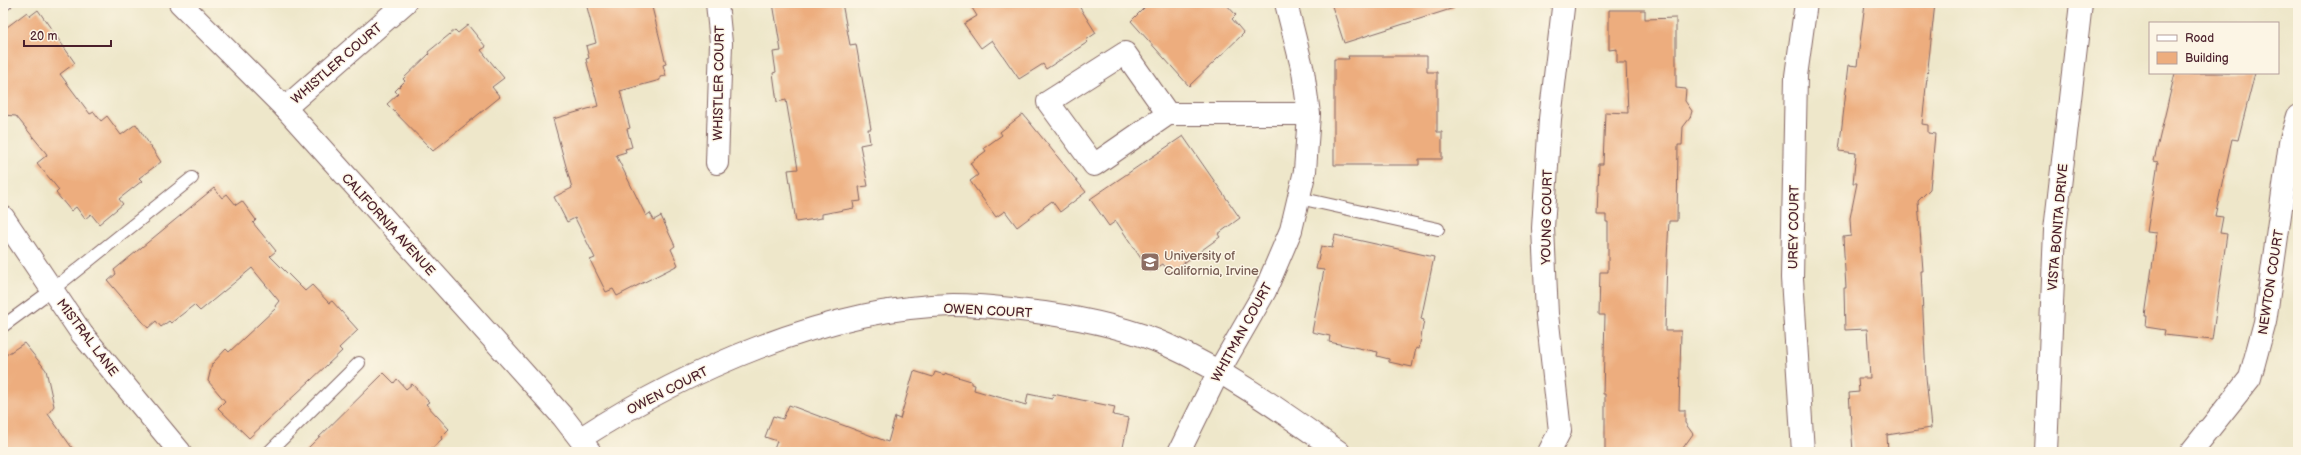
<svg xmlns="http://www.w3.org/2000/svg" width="2301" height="455" font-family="'Balsamiq Sans',sans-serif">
	<rect width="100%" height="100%" fill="#fcf5e5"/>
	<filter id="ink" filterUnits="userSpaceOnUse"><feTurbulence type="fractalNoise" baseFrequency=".025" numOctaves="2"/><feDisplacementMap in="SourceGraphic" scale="8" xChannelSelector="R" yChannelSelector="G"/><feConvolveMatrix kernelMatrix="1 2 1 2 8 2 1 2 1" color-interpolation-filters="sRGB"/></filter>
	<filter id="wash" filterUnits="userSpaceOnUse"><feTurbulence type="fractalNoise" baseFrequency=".012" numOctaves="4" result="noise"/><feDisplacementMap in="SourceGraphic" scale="16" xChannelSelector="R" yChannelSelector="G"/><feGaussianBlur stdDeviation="0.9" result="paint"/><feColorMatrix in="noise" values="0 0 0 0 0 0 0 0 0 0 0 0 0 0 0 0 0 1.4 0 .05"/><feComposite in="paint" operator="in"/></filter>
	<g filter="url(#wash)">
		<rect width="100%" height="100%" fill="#eee7ca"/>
		<g id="blocks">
			<path fill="#edad7e" d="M586,3H651L666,64L663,65L666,76L660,77V80L620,91L630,128L627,129L632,147L625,149L626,152L616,155L646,216L650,213L654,220L661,216L675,246L671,249L678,265L617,296L613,289L606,292L590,260L595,258L575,218L567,222L554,197L572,188L553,119L598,106L586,59L589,58L586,46L596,43Z
				M773,3H842L850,45L856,44L871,129H868L870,143L860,145L868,186L859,187L861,201L853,202L854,208L822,214V218L796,222L788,170L798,169L786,100L777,102L773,73L776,72L773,52L781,51Z
				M969,3H1077L1096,33L1086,40L1088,42L1046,69L1043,64L1019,79L992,40L981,48L964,24L977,16Z
				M1149,3H1225L1236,15L1232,19L1244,33L1189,86L1131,21Z
				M1331,3H1453L1454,8L1344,43Z
				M1865,3H1935L1922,124L1928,125V133L1935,134L1930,189L1918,201L1923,271H1921L1926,377L1931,428L1887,435L1888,452H1853L1849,393L1859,392L1858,378H1870L1867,329L1845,330L1844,288H1846L1843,237L1851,236L1850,218L1857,183H1853L1856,153L1839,151L1849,65L1857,66Z
				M38,10L75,63L60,74L90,114L94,112L101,121L107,116L121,135L136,124L161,162L139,178L142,181L119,199L123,204L99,224L91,214L85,219L76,207L71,211L56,193L59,190L37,163L47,155L46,153L16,116L3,115V30L27,12L30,16Z
				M1609,10H1645V19L1676,18V88L1686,89L1685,101L1692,111L1690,118L1683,127L1682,145H1678L1677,221H1669L1667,258L1665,331H1681L1679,410H1685V423L1693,434L1680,452H1605V394H1603L1605,315H1599L1600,272H1608V222H1606V215H1597L1599,164H1603L1605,112L1628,113L1626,63H1617V49L1609,50Z
				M468,25L486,47L481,50L504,78L492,87L500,97L433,151L387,104L398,94L395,91L405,81L403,79L429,54L428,52L455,30L458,33Z
				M1348,56H1427V72H1437V132H1442V159H1419V165H1334V59H1349Z
				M2175,73H2255L2238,140L2232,139L2215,216L2223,217L2220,233L2227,234L2212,340L2164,335L2165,330L2146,327L2147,316H2145L2157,233L2147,232L2158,162L2154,161Z
				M1023,114L1086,192L1060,212L1052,201L1017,227L1005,211L996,217L970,181L978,175L970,163L986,151L984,148L1002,135L1000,132Z
				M1183,136L1240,218L1218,234L1220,237L1170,273L1163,264L1150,272L1116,221L1109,226L1090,199Z
				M214,188L222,198L227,194L236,205L242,201L256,220L253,223L276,251L270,256L305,291L312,285L329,303L332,301L358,330L339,348L342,351L249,438L218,408L225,401L208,381L212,364L226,349L229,352L276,308L275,306L279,301L252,268L200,311L194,305L171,323L169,321L161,327L156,321L148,328L108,281L116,274L114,270Z
				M1335,235L1434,257L1421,319L1424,320L1419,349L1416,348L1412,367L1389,362V359L1377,356L1378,352L1329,342L1330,336L1312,332L1324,270L1316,269L1321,246L1332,248Z
				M24,343L46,370L54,406L48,414L75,452H3V357Z
				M914,371L933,377L935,372L945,375V373L971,381V384L975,385L974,390L1026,405L1028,394L1052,399L1053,394L1115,407L1113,415L1129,418L1122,452H773L777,441L765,437L773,416L783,419L789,405L888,442L895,417L900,419Z
				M384,373L394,383L397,379L406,389L412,384L429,402L426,404L449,429L441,437L442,439L428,452H304Z"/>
		</g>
	</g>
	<g filter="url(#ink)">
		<use href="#blocks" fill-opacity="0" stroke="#836563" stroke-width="1"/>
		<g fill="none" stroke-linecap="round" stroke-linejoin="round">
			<g stroke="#836563" stroke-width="14">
				<path id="service" d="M3,5L6,3
					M1299,198L1438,229
					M3,326L52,290L192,178
					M269,452L359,363"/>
			</g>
			<g stroke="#836563" stroke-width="24">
				<path id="minor" d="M285,108L405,3
					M1168,114L1094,165L1048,102L1125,53L1168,114H1309
					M717,163L721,43L717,3
					M3,217L82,334L180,452
					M581,438C685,371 828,307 953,305C983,305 1014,309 1044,313C1085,319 1129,328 1167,345C1229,373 1284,413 1339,452
					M1179,452L1219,371L1265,291L1291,230L1305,171L1309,114L1303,71L1286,3
					M1549,452L1560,431L1547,314L1543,228L1550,119L1563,8L1562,3
					M1803,452L1792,278L1796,76L1806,3
					M2191,452L2250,378L2265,322L2290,143L2298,116"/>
			</g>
			<g stroke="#836563" stroke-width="24">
				<path id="tertiary" d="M180,3L285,108L563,417L590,452
					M2046,452L2055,230L2081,3"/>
			</g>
			<use href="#service" stroke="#fff" stroke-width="12"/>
			<use href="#minor" stroke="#fff" stroke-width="22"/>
			<use href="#tertiary" stroke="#fff" stroke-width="22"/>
		</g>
	</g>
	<defs>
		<g id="university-square" transform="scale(1)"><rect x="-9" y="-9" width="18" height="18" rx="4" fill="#8d6e63" stroke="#fcf5e5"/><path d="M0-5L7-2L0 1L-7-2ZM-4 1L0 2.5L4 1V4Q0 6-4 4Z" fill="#fff"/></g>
	</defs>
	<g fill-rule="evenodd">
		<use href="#university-square" x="1150" y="262"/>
	</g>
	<g text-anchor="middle" stroke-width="3" stroke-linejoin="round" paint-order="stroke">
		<g font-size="13" fill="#4a1f2b" stroke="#fcf5e5">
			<text transform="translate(336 63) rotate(-41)" y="5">WHISTLER COURT</text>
			<text transform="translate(718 83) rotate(-89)" y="5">WHISTLER COURT</text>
			<text transform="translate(1546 217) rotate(-89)" y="5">YOUNG COURT</text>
			<text transform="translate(389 224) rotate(48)" y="5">CALIFORNIA AVENUE</text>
			<text transform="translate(1793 227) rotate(-89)" y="5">UREY COURT</text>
			<text transform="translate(2057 227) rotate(-85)" y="5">VISTA BONITA DRIVE</text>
			<text transform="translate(2270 282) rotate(-81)" y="5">NEWTON COURT</text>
			<text transform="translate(988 310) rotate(3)" y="5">OWEN COURT</text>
			<text transform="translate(1241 332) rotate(-61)" y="5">WHITMAN COURT</text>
			<text transform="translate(88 337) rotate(53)" y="5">MISTRAL LANE</text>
			<text transform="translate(667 390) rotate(-27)" y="5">OWEN COURT</text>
		</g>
		<g font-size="13" fill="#785e54" stroke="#fcf5e5" text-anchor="start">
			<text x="1164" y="260">University of<tspan x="1164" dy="15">California, Irvine</tspan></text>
		</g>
	</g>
	<rect width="2301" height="455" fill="none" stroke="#fcf5e5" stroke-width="16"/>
	<rect x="2149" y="22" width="130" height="52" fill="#fcf5e5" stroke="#b59f9b"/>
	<rect x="2157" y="35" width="20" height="6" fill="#ffffff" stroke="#b59f9b"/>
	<text x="2185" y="42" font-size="12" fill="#4a1f2b">Road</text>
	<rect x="2157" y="52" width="20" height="12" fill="#edad7e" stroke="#b59f9b"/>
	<text x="2185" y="62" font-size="12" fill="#4a1f2b">Building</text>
	<path d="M24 40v6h87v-6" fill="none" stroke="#4a1f2b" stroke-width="2"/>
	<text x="30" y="40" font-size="12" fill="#4a1f2b" stroke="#fcf5e5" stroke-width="3" paint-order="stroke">20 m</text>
</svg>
